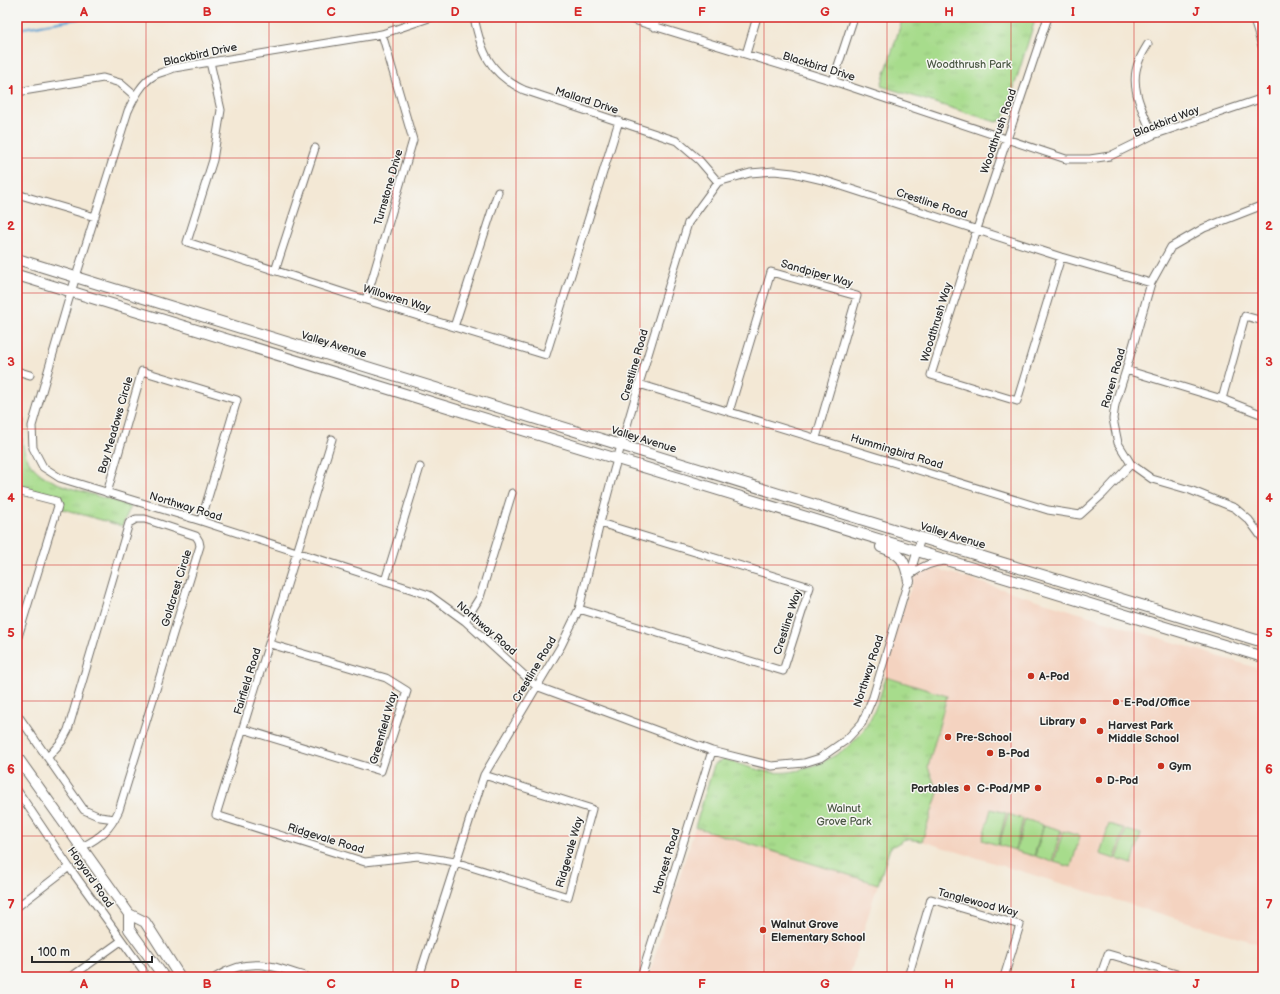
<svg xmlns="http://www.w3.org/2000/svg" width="1280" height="994" font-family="'Balsamiq Sans',sans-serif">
	<defs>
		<pattern id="grass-tufts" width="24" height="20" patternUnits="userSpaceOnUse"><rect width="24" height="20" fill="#a7dc8c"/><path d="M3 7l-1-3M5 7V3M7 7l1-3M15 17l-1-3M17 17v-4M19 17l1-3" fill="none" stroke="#90bd79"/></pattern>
	</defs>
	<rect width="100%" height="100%" fill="#f6f6f2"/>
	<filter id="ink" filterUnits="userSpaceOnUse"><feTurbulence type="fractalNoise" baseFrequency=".025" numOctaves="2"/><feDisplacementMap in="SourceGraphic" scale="8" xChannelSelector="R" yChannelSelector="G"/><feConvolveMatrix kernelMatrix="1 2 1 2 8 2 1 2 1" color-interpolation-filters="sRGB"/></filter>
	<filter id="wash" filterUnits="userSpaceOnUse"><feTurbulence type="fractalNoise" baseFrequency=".012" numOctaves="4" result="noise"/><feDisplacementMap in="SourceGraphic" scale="16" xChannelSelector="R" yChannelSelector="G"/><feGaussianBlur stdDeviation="0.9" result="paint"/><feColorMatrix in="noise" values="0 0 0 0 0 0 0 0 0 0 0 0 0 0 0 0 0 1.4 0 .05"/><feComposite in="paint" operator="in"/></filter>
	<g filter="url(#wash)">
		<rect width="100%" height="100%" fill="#f3e8d5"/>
		<path fill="#f4d3c0" d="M931,567L1263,670V945L922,841L938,794L928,767L947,696L886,677L882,668L888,645L917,573Z
			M695,827L878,884L849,977H648Z"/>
		<path fill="url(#grass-tufts)" stroke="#69845c" d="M903,17H1036L1004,119L996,122L881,86Z
			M17,418L24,420C23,426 22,432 22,438C24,473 53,483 81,491C98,496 114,501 131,506L122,526L63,509V502L59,498L17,486Z
			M886,677L947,696L928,767L938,793L922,841L905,839L890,848L878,884L695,827L714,765L723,759C738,763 754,770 770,772C782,774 801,771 812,766C860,748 872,724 886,677Z"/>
		<path fill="#a7dc8c" stroke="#69845c" d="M991,809L1006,813L998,845L982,840Z
			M1008,814L1023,819L1015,850L999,845Z
			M1025,819L1043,825L1034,856L1016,851Z
			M1109,824L1124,829L1115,859L1100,854Z
			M1044,825L1061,830L1052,862L1035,856Z
			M1126,830L1141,834L1132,864L1117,859Z
			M1063,831L1080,836L1071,867L1054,862Z"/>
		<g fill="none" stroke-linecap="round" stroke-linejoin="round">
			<path stroke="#5ca1d1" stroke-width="2.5" d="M17,29L89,17"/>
		</g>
	</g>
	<g filter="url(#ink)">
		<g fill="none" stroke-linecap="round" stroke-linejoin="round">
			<g stroke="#716d66" stroke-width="9">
				<path id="minor" d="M432,17L382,34L174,68C168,71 161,72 155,75C142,82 134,98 128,111L68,302L32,426L33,448L43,467L60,478L201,521L429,595L465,621L536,686L712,751L772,766L804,763L820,758L846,740L862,723L873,697L921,538
					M474,17C481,52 490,74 524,90L677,141L699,160L718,182
					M624,17L833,81L1066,159H1090L1110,156L1153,135L1263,98
					M1048,17L977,229L931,375L1017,401L1061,257
					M1253,17L1263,49
					M654,27L657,17
					M1148,44C1145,49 1141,55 1139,61C1128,86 1143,112 1153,135
					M746,54L757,17
					M210,62L221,110L213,160L187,242L366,300L546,355L619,121
					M833,81L854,17
					M17,92L103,78L120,83L135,96
					M17,194L95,217
					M1263,205L1204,228L1171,247L1151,283L1126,370L1115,405L1113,419L1118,443L1131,464L1152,479L1190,490L1235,508L1249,520L1263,539
					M275,271L315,148
					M366,300L413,140L382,34
					M454,327L498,192
					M1126,370L1222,399L1263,415
					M17,371L30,375
					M639,384L1048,510L1080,515L1102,495L1131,464
					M1222,399L1245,316L1263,321
					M729,412L771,272L857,296L816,438
					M332,439L216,815L365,862L418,856L455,862L568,897L592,809L484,775
					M17,491L56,501L58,506L17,640
					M107,493L142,371L237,400L201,521
					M911,574C922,566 932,562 945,561
					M385,581L420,467
					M579,609L783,671L810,587L600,523
					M465,621L480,597L512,493
					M17,714L84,810L100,817L115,819
					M243,729L381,771L407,691L386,678L270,644
					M48,757L62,741L68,730L129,523L136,519H145L196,536L199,541L200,546L119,810C110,830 101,837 82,847
					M17,790L69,867L143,970L144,977
					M17,907L69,867
					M71,977L121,941
					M216,977C249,956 274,966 307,977
					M419,977L484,775L561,646L579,609L600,523L614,470L639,384L688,223L718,182L750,173L774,171L793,173L823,180L1061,257L1151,283
					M641,977L712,751
					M908,977L931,899L1020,925L1004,977
					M1100,977L1108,954L1187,977"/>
			</g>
			<g stroke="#716d66" stroke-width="12">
				<path id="secondary" d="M17,259L1003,563L1263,642
					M17,275L1263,657
					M881,547C902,554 905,560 909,581
					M17,757L129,914L145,922L180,977
					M129,914V929L164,977"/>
			</g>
			<use href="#minor" stroke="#fff" stroke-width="7"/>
			<use href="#secondary" stroke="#fff" stroke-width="10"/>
		</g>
	</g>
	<path fill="none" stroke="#d62828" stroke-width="1" stroke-opacity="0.55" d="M146,17V977M269,17V977M393,17V977M516,17V977M640,17V977M764,17V977M887,17V977M1011,17V977M1134,17V977M17,158H1263M17,293H1263M17,429H1263M17,565H1263M17,701H1263M17,836H1263"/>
	<g fill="#c8321e" stroke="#f6f6f2" stroke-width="1.5">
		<circle cx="1031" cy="676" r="4"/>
		<circle cx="1116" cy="702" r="4"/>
		<circle cx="1083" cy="721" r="4"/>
		<circle cx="1100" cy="731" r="4"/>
		<circle cx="948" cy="737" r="4"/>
		<circle cx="990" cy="753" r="4"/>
		<circle cx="1161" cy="766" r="4"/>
		<circle cx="1099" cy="780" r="4"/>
		<circle cx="967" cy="788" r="4"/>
		<circle cx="1038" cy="788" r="4"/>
		<circle cx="763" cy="930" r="4"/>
	</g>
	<g text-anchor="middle" stroke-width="3" stroke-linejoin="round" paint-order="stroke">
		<g font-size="11" fill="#2b2b2b" stroke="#f6f6f2">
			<text transform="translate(200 54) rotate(-12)" y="4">Blackbird Drive</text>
			<text transform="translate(819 66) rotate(17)" y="4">Blackbird Drive</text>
			<text transform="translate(587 100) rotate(18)" y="4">Mallard Drive</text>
			<text transform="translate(1166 121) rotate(-21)" y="4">Blackbird Way</text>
			<text transform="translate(998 131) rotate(-71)" y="4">Woodthrush Road</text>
			<text transform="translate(388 187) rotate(-74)" y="4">Turnstone Drive</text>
			<text transform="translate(932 203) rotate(18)" y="4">Crestline Road</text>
			<text transform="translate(817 273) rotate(16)" y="4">Sandpiper Way</text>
			<text transform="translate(397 298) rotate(17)" y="4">Willowren Way</text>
			<text transform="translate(936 322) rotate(-73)" y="4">Woodthrush Way</text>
			<text transform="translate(334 344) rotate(17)" y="4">Valley Avenue</text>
			<text transform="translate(634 365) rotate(-74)" y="4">Crestline Road</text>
			<text transform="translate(1113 378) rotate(-74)" y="4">Raven Road</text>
			<text transform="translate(115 425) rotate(-74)" y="4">Bay Meadows Circle</text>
			<text transform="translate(644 439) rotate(17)" y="4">Valley Avenue</text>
			<text transform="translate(897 451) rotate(17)" y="4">Hummingbird Road</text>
			<text transform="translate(186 506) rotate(17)" y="4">Northway Road</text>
			<text transform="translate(953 535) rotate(17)" y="4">Valley Avenue</text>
			<text transform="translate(176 588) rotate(-73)" y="4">Goldcrest Circle</text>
			<text transform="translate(787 622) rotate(-72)" y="4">Crestline Way</text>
			<text transform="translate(487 628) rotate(41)" y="4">Northway Road</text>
			<text transform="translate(534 669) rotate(-59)" y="4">Crestline Road</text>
			<text transform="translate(868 671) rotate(-72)" y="4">Northway Road</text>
			<text transform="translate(247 681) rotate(-73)" y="4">Fairfield Road</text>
			<text transform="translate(383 728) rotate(-74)" y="4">Greenfield Way</text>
			<text transform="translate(326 838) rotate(17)" y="4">Ridgevale Road</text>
			<text transform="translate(569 852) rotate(-74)" y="4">Ridgevale Way</text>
			<text transform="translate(666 861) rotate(-73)" y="4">Harvest Road</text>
			<text transform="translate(91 877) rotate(55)" y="4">Hopyard Road</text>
			<text transform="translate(978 902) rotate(15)" y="4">Tanglewood Way</text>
		</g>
		<g font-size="11" fill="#4a5743" stroke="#f6f6f2">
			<text x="969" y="68">Woodthrush Park</text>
			<text x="844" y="812">Walnut<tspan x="844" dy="13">Grove Park</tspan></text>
		</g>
		<g font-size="11" font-weight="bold" fill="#2b2b2b" stroke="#f6f6f2" text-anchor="start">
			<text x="1039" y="680">A-Pod</text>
			<text x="1124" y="706">E-Pod/Office</text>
			<text x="1075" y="725" text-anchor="end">Library</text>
			<text x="1108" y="729">Harvest Park<tspan x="1108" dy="13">Middle School</tspan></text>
			<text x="956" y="741">Pre-School</text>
			<text x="998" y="757">B-Pod</text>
			<text x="1169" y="770">Gym</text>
			<text x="1107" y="784">D-Pod</text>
			<text x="959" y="792" text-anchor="end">Portables</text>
			<text x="1030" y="792" text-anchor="end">C-Pod/MP</text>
			<text x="771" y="928">Walnut Grove<tspan x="771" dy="13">Elementary School</tspan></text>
		</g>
	</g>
	<rect width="1280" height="994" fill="none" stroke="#f6f6f2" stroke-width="44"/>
	<path d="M32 956v6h120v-6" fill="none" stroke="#2b2b2b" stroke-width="2"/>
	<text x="38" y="956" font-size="12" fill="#2b2b2b" stroke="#f6f6f2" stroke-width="3" paint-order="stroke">100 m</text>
	<rect x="22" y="22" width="1236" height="950" fill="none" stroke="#d62828" stroke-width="1.5"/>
	<g font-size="13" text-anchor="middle" font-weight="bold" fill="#d62828">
		<text x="84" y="16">A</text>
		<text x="207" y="16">B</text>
		<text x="331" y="16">C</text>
		<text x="455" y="16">D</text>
		<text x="578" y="16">E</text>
		<text x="702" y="16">F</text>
		<text x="825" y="16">G</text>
		<text x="949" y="16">H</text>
		<text x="1073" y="16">I</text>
		<text x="1196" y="16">J</text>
		<text x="11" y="94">1</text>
		<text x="1269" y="94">1</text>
		<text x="11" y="230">2</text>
		<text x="1269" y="230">2</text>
		<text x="11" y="366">3</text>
		<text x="1269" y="366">3</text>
		<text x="11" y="502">4</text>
		<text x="1269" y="502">4</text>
		<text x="11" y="637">5</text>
		<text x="1269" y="637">5</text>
		<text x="11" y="773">6</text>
		<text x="1269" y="773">6</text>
		<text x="11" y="909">7</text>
		<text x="1269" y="909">7</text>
		<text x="84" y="988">A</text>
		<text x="207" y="988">B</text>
		<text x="331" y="988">C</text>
		<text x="455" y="988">D</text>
		<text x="578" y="988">E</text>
		<text x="702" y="988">F</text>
		<text x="825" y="988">G</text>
		<text x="949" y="988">H</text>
		<text x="1073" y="988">I</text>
		<text x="1196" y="988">J</text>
	</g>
</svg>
